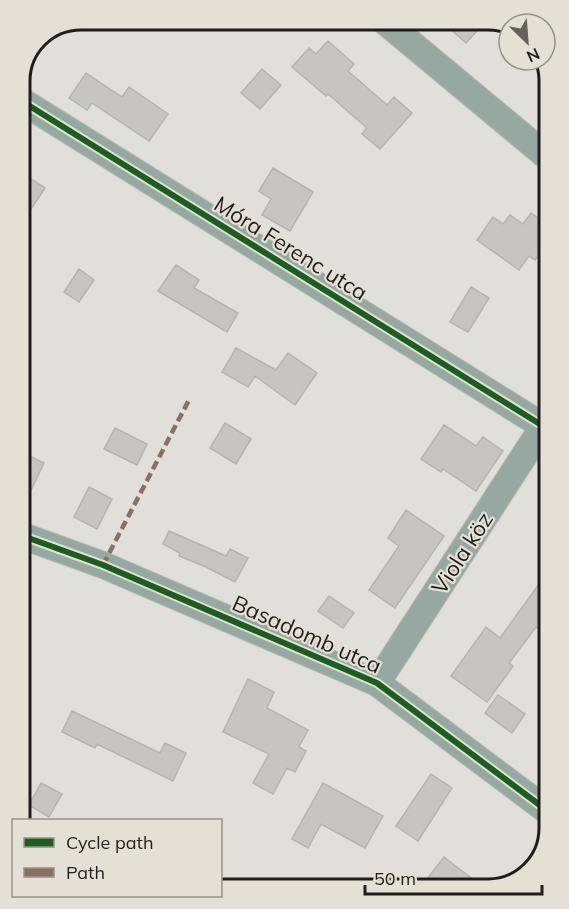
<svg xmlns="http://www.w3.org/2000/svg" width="569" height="909" font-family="Mulish,sans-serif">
	<rect width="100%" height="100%" fill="#e0dfda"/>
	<path fill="#c7c5c1" stroke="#b5b4b0" stroke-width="1.5" d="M440,20H487L466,43Z
		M328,41L354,64L348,71L387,105L394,97L412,113L380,149L362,134L367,128L328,94L326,96L292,67L309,48L316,54Z
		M262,69L281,85L260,109L241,93Z
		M86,73L122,97L129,87L168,114L149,141L92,103L87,110L69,98Z
		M273,168L313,192L290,231L262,215L271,199L259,191Z
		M20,172L45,188L21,224V210Z
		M531,213L544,222L545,247L535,260L529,256L519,270L477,240L493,217L503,224L510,215L523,224Z
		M176,265L199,280L194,288L238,313L227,332L158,291Z
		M79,269L94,280L79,302L64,292Z
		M471,287L489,298L468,332L450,322Z
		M236,348L276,370L288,353L317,373L295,405L255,376L248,387L222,372Z
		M225,423L251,439L236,464L210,448Z
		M444,425L476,446L483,437L503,451L476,491L443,469L441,472L421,459Z
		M115,428L147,444L137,465L104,449Z
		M28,455L44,463L23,507V466Z
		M89,487L112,499L97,529L74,517Z
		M406,510L444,536L395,608L369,590L399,546L388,538Z
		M169,531L226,556L230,549L248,558L235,582L206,567L179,556L180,553L163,544Z
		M547,573L548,636L536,627L509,663L513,666L487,702L451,676L486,627L500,638Z
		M329,596L354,613L343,628L318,611Z
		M248,679L274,692L267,708L308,730L299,747L306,751L295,772L287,768L273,794L253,783L269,754L223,732Z
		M498,695L525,714L512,733L485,713Z
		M72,711L160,753L165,743L186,753L173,781L97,744L95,748L62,732Z
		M431,774L452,788L418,841L396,826Z
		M41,783L62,794L49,817L29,805Z
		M323,783L383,816L365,848L321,824L308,848L292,839Z
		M444,857L479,884H423Z"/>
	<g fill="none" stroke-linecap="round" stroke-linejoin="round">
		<g stroke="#bdbbb8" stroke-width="28">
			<path id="street" d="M383,20L544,154
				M20,100L543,426
				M23,536L103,565L377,683L549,812
				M377,683L546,422"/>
		</g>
		<use href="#street" stroke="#96a8a2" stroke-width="26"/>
		<path stroke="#8d6e63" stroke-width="4.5" stroke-dasharray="9 4.5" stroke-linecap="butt" d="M103,565L190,398"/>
		<g stroke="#e4e0d6" stroke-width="10">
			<path id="cycleway" d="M20,100L543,426
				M23,536L103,565L377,683L549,812"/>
		</g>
		<use href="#cycleway" stroke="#1b5e20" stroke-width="6"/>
	</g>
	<g text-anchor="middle" stroke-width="4.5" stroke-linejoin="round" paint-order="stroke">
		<g font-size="22" fill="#201e1b" stroke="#e4e0d6">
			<text transform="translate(291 248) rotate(32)" y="8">Móra Ferenc utca</text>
			<text transform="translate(462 553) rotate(-57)" y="8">Viola köz</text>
			<text transform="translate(307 634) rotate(24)" y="8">Basadomb utca</text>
		</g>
	</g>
	<path d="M0 0H569V909H0ZM81 30H488A51 51 0 0 1 539 81V828A51 51 0 0 1 488 879H81A51 51 0 0 1 30 828V81A51 51 0 0 1 81 30Z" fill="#e4e0d6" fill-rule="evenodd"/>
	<path fill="none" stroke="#201e1b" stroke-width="3" d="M81 30H488A51 51 0 0 1 539 81V828A51 51 0 0 1 488 879H81A51 51 0 0 1 30 828V81A51 51 0 0 1 81 30Z"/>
	<rect x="12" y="819" width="210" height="78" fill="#e4e0d6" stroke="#96928b" stroke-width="1.5"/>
	<rect x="24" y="838" width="30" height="9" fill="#1b5e20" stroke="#96928b" stroke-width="1.5"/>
	<text x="66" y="849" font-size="18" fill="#201e1b">Cycle path</text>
	<rect x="24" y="868" width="30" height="9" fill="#8d6e63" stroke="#96928b" stroke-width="1.5"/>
	<text x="66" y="879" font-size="18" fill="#201e1b">Path</text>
	<g transform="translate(527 42) rotate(155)"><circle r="28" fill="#e4e0d6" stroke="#96928b" stroke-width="1.5"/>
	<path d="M0-4.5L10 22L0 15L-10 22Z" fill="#63625e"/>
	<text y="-9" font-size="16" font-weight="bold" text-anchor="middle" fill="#201e1b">N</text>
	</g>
	<path d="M365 885v9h177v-9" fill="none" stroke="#201e1b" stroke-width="3"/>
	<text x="374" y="885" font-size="18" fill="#201e1b" stroke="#e4e0d6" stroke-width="4.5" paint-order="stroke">50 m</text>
</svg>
